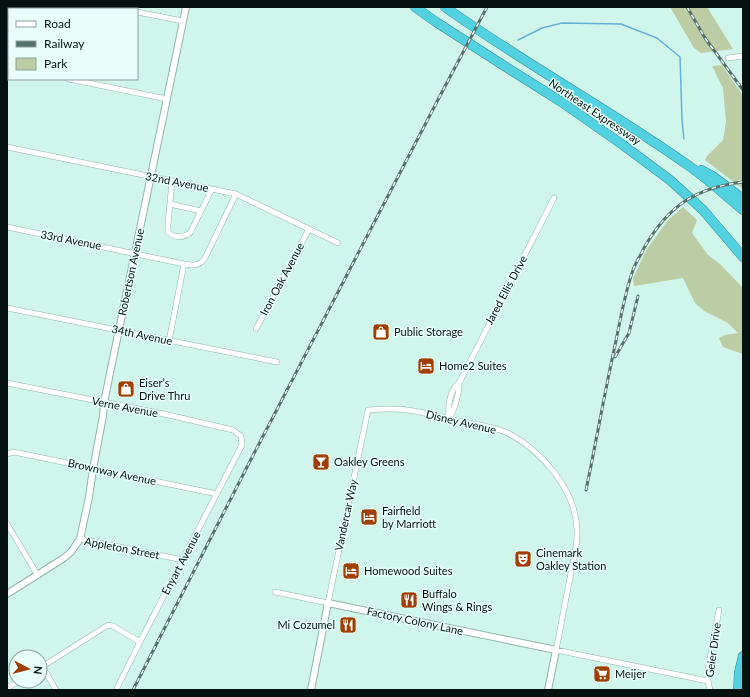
<svg xmlns="http://www.w3.org/2000/svg" width="750" height="697" font-family="Lato,sans-serif">
	<rect width="100%" height="100%" fill="#d0f6ec"/>
	<path fill="#bccca4" d="M670,7H707L733,49L701,53L694,48Z
		M722,65L743,96V189L705,160L707,156L723,140L726,122L723,88L712,66Z
		M683,207L697,220L692,233L708,255L721,265L743,288V354L723,347L719,338L725,335L738,333L728,323L704,311L695,303L683,278L634,286L633,278L647,249L668,220Z"/>
	<g fill="none" stroke-linecap="round" stroke-linejoin="round">
		<path stroke="#66b0d7" stroke-width="1.5" d="M518,40L542,28L562,23L621,24L657,38L680,57L682,120L684,139"/>
		<g stroke="#90b4ab" stroke-width="6">
			<path id="minor" d="M112,7L122,9
				M137,12L183,21
				M728,58L743,56
				M7,66L9,67
				M69,79L167,99
				M7,147L236,194L338,243
				M170,204L201,211L190,233C183,238 174,238 168,232V224L172,181
				M201,211L212,189
				M7,227L184,264C193,266 200,266 205,258L236,194
				M7,308L277,362
				M256,329L309,229
				M169,341L184,264
				M7,383L164,414L233,430L241,436L242,445L142,638L116,690
				M450,418C454,410 460,391 459,383
				M449,419C448,407 449,391 459,383L554,198
				M7,454L14,452L217,494
				M7,524L37,574
				M80,539L183,560
				M275,592L328,603L368,410C381,409 394,408 407,410C424,412 441,417 458,421C474,424 492,426 508,433C542,451 576,490 577,530C578,546 573,562 570,578C565,602 561,626 556,650L708,681
				M42,666L56,690
				M40,668L108,625L113,626L140,642
				M7,688L19,681
				M710,690L708,681V669L719,610"/>
		</g>
		<g stroke="#90b4ab" stroke-width="8">
			<path id="tertiary" d="M7,594L64,558L71,552L80,539L89,497L93,469L103,416L104,403L110,373L186,7
				M311,690L328,603L556,650L548,690"/>
		</g>
		<g stroke="#378e97" stroke-width="10">
			<path id="motorway" d="M415,7L436,22L506,67L560,101L623,145L670,180L703,210L743,257
				M445,7C525,64 612,111 692,168C710,181 726,196 743,210
				M701,170L714,177L743,199
				M738,690L739,673L743,656"/>
		</g>
		<use href="#minor" stroke="#fff" stroke-width="5"/>
		<use href="#tertiary" stroke="#fff" stroke-width="6"/>
		<use href="#motorway" stroke="#52d1e0" stroke-width="9"/>
		<g stroke="#58706a" stroke-width="3">
			<path id="rail" d="M687,7L705,38L743,90
				M615,357L629,333L638,296
				M586,490C596,443 604,396 614,350C620,323 624,295 633,270C636,262 641,255 644,248C668,206 695,188 743,182
				M133,690L246,469L441,94L487,7"/>
		</g>
		<use href="#rail" stroke="#e8fff9" stroke-width="1.5" stroke-dasharray="4.5" stroke-linecap="butt"/>
	</g>
	<defs>
		<g id="shop-square" transform="scale(0.9)"><rect x="-9" y="-9" width="18" height="18" rx="4" fill="#a03e00" stroke="#e8fff9"/><path d="M-5-2.5h2.3a2.7 3.5 0 0 1 5.4 0H5L5.5 6h-11ZM-1.5-2.5h3a1.5 2.3 0 0 0-3 0Z" fill="#fff"/></g>
		<g id="hotel-square" transform="scale(0.9)"><rect x="-9" y="-9" width="18" height="18" rx="4" fill="#a03e00" stroke="#e8fff9"/><path d="M-6-4.5h1.5V1H6V5H4.5V3h-9V5H-6ZM-4 0a1.8 1.8 0 1 1 3.6 0ZM.5 0V-2.5h3Q6-2.5 6 0Z" fill="#fff"/></g>
		<g id="bar-square" transform="scale(0.9)"><rect x="-9" y="-9" width="18" height="18" rx="4" fill="#a03e00" stroke="#e8fff9"/><path d="M-6-5H6L.8 .8V4.5H3.5V6h-7V4.5H-.8V.8Z" fill="#fff"/></g>
		<g id="theatre-square" transform="scale(0.9)"><rect x="-9" y="-9" width="18" height="18" rx="4" fill="#a03e00" stroke="#e8fff9"/><path d="M-5-5.5Q0-4 5-5.5V0Q5 5 0 6Q-5 5-5 0ZM-3.3-2.5H-1v1.5H-3.3ZM1-2.5H3.3v1.5H1ZM-2.8 1Q0 5.5 2.8 1Z" fill="#fff"/></g>
		<g id="restaurant-square" transform="scale(0.9)"><rect x="-9" y="-9" width="18" height="18" rx="4" fill="#a03e00" stroke="#e8fff9"/><path d="M-5-6h1v4h1v-4h1v4h1v-4h1v5L-1.5 .5V6h-2V.5L-5-1ZM5-6V6H3V1.5H1.5Q1.5-4 5-6Z" fill="#fff"/></g>
		<g id="supermarket-square" transform="scale(0.9)"><rect x="-9" y="-9" width="18" height="18" rx="4" fill="#a03e00" stroke="#e8fff9"/><path d="M-6-5.5h2.5l.6 2H6L4.5 2H-2.5L-4.4-4H-6ZM-1.5 3.2a1.3 1.3 0 1 0 .1 0ZM3 3.2a1.3 1.3 0 1 0 .1 0Z" fill="#fff"/></g>
	</defs>
	<g fill-rule="evenodd">
		<use href="#shop-square" x="381" y="332"/>
		<use href="#hotel-square" x="426" y="366"/>
		<use href="#shop-square" x="126" y="389"/>
		<use href="#bar-square" x="321" y="462"/>
		<use href="#hotel-square" x="369" y="517"/>
		<use href="#theatre-square" x="523" y="559"/>
		<use href="#hotel-square" x="351" y="571"/>
		<use href="#restaurant-square" x="409" y="600"/>
		<use href="#restaurant-square" x="348" y="625"/>
		<use href="#supermarket-square" x="602" y="674"/>
	</g>
	<g text-anchor="middle" stroke-width="3" stroke-linejoin="round" paint-order="stroke">
		<g font-size="11" fill="#051210" stroke="#e8fff9">
			<text transform="translate(595 112) rotate(34)" y="4">Northeast Expressway</text>
			<text transform="translate(177 182) rotate(11)" y="4">32nd Avenue</text>
			<text transform="translate(71 240) rotate(11)" y="4">33rd Avenue</text>
			<text transform="translate(131 272) rotate(-78)" y="4">Robertson Avenue</text>
			<text transform="translate(282 279) rotate(-62)" y="4">Iron Oak Avenue</text>
			<text transform="translate(506 290) rotate(-62)" y="4">Jared Ellis Drive</text>
			<text transform="translate(142 335) rotate(12)" y="4">34th Avenue</text>
			<text transform="translate(125 407) rotate(11)" y="4">Verne Avenue</text>
			<text transform="translate(461 422) rotate(13)" y="4">Disney Avenue</text>
			<text transform="translate(112 472) rotate(12)" y="4">Brownway Avenue</text>
			<text transform="translate(346 515) rotate(-78)" y="4">Vandercar Way</text>
			<text transform="translate(122 548) rotate(11)" y="4">Appleton Street</text>
			<text transform="translate(181 563) rotate(-62)" y="4">Enyart Avenue</text>
			<text transform="translate(415 621) rotate(12)" y="4">Factory Colony Lane</text>
			<text transform="translate(713 650) rotate(-82)" y="4">Geier Drive</text>
		</g>
		<g font-size="11" fill="#051210" stroke="#e8fff9" text-anchor="start">
			<text x="394" y="336">Public Storage</text>
			<text x="439" y="370">Home2 Suites</text>
			<text x="139" y="387">Eiser’s<tspan x="139" dy="13">Drive Thru</tspan></text>
			<text x="334" y="466">Oakley Greens</text>
			<text x="382" y="515">Fairfield<tspan x="382" dy="13">by Marriott</tspan></text>
			<text x="536" y="557">Cinemark<tspan x="536" dy="13">Oakley Station</tspan></text>
			<text x="364" y="575">Homewood Suites</text>
			<text x="422" y="598">Buffalo<tspan x="422" dy="13">Wings &amp; Rings</tspan></text>
			<text x="335" y="629" text-anchor="end">Mi Cozumel</text>
			<text x="615" y="678">Meijer</text>
		</g>
	</g>
	<rect width="750" height="697" fill="none" stroke="#051210" stroke-width="16"/>
	<rect x="8" y="8" width="130" height="72" fill="#e8fff9" stroke="#8da09c"/>
	<rect x="16" y="21" width="20" height="6" fill="#ffffff" stroke="#8da09c"/>
	<text x="44" y="28" font-size="12" fill="#051210">Road</text>
	<rect x="16" y="41" width="20" height="6" fill="#58706a" stroke="#8da09c"/>
	<text x="44" y="48" font-size="12" fill="#051210">Railway</text>
	<rect x="16" y="58" width="20" height="12" fill="#bccca4" stroke="#8da09c"/>
	<text x="44" y="68" font-size="12" fill="#051210">Park</text>
	<g transform="translate(28 669) rotate(97)"><circle r="19" fill="#e8fff9" stroke="#8da09c"/>
	<path d="M0-3L7 15L0 10L-7 15Z" fill="#a03e00"/>
	<text y="-6" font-size="11" font-weight="bold" text-anchor="middle" fill="#051210">N</text>
	</g>
</svg>
